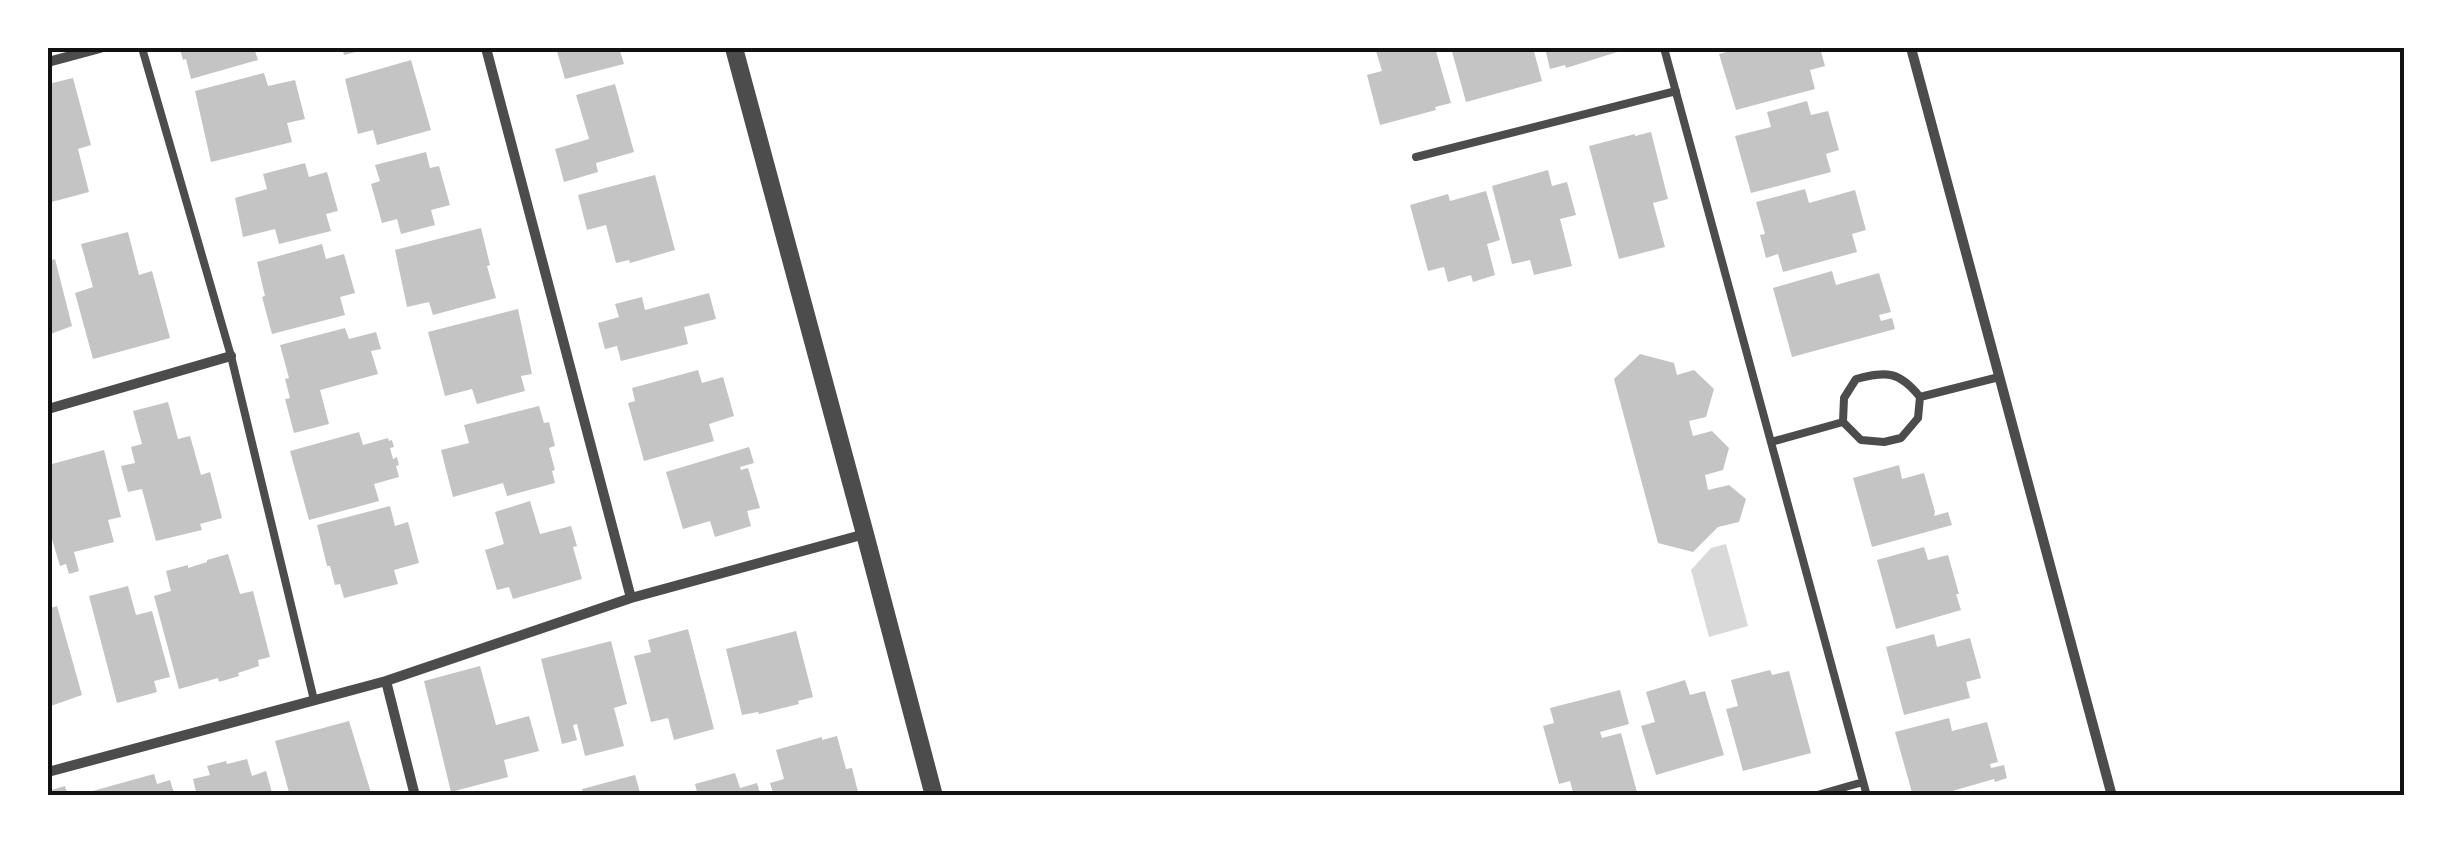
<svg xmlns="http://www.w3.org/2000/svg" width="2452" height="843" font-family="'Space Grotesk',sans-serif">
	<rect width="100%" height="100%" fill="#fff"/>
	<path fill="#d9d9d9" d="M1726,544L1748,626L1709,637L1691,570L1711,548Z"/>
	<path fill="#c4c4c4" d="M185,48H254L258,60L191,79L186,59L183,60L180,49Z
		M342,48H367V49L344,55Z
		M556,48H619L624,64L565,79Z
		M1375,48H1435L1451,103L1435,107L1436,110L1380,125L1367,75L1382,71Z
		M1451,48H1533L1542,81L1466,102Z
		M1545,48H1627V49L1566,68L1565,65L1550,69Z
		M1738,48H1820L1825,66L1810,70L1815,89L1736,110L1719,54L1738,49Z
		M411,60L431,130L377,145L373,130L358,134L345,79Z
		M264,73L268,86L295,80L305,119L287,123L292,142L211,162L195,91Z
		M73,78L91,145L78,149L89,192L48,203V84Z
		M615,84L634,152L596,163L598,172L564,182L555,149L589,139L576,95Z
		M1807,101L1811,115L1828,111L1839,150L1826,154L1831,172L1751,193L1735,136L1771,127L1767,112Z
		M1651,132L1668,199L1653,203L1665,247L1619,259L1589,146L1635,134V136Z
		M426,152L430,168L439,166L450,205L431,210L435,225L401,234L397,219L382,223L371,184L380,181L375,165Z
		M305,163L309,177L327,172L338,211L326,214L331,231L279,244L275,229L243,237L235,198L267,189L263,174Z
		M1548,170L1552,186L1567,182L1576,215L1560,219L1572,266L1534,275L1530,260L1512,264L1492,186Z
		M655,175L675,250L630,263L629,260L616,263L606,225L587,230L578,195Z
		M1805,189L1809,203L1855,190L1866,230L1852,234L1857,252L1783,272L1778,254L1766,258L1760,235L1765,234L1756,202Z
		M1486,191L1500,240L1487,244L1495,275L1473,282L1471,275L1448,282L1444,267L1428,271L1410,205L1448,194L1450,201Z
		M481,228L490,265L487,266L496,298L433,315L429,302L407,307L395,250Z
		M128,232L139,275L152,271L170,338L93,359L75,293L93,287L81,244Z
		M322,244L326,259L344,254L355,293L340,297L345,315L272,334L262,297L265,296L257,262Z
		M55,259L72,326L48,335V261Z
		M1832,271L1836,285L1879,273L1891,312L1879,315L1881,321L1892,318L1895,329L1792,357L1773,288Z
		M709,293L716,319L684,327L688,344L621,361L617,346L605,349L598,323L619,317L615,304L642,297L645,310Z
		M518,309L532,374L521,376L525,391L477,404L472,389L445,396L428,332Z
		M345,328L349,339L376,332L381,349L371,351L378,374L320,390L329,424L294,433L285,399L290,398L285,379L289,378L280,345Z
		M1640,354L1674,363L1677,375L1694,370L1714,389L1706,417L1689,421L1693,436L1712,431L1729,448L1723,470L1705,475L1708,490L1729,485L1746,499L1739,522L1718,527L1693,552L1658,543L1614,379Z
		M698,370L702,383L723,377L734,416L709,424L714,441L644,461L628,403L635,401L632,388Z
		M168,402L178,439L190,436L201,475L210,472L222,518L200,524L202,530L156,541L142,489L128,492L121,466L135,463L131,447L142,444L133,411Z
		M539,406L544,423L549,422L555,446L549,448L555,470L552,471L555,483L507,496L503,483L453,497L441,450L469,443L464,425Z
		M359,432L363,445L388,438L389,441L392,440L394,447L390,448L393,459L397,457L399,465L396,466L399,477L374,484L379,501L309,520L290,451Z
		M749,447L754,463L740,467L741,470L748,468L760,508L747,511L751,526L715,537L710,521L683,529L666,472Z
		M104,450L121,517L108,520L114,542L74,552L79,571L69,574L66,564L60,566L48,526V465Z
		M1899,465L1902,479L1924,473L1935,512L1934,516L1948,512L1952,525L1872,547L1853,478Z
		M530,501L540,534L571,526L577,546L573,547L582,579L513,599L509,587L497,590L485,550L504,544L495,512Z
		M390,506L395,526L408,522L419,563L394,570L398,584L344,598L340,584L335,585L330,566H327L317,525Z
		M1924,547L1928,560L1948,555L1959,594H1956L1961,610L1896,629L1877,560Z
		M228,554L240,594L253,591L270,657L258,660L259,666L238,673L239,676L219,682L218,678L179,689L154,596L171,591L166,571L188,565V568L207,562V560Z
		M128,586L136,615L152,611L170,677L154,681L157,692L117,703L89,596Z
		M57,606L82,695L48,707V609Z
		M688,629L714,729L674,740L668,718L651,722L634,656L651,652L648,640Z
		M796,631L813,697L798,701L799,704L759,714L758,712L742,715L726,649Z
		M1934,634L1937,647L1970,638L1981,678L1966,682L1970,698L1904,715L1886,647Z
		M611,641L627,704L614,708L624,746L585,756L577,724L573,725L577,740L562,744L541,659Z
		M480,666L496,725L529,716L539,751L504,760L508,777L451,792L424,681Z
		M1770,670L1772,675L1789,671L1811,753L1743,771L1726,709L1738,706L1731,680Z
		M1685,680L1690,695L1705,691L1724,755L1656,775L1641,726L1655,722L1646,692Z
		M1620,690L1629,724L1600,732L1602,738L1621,733L1638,796H1574L1570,781L1559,784L1543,726L1554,723L1550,708Z
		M1949,718L1952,731L1987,722L1998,762L1990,764L1991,768L2004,765L2007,778L1995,782L1994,779L1935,796H1913L1895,732Z
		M349,721L372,796H290L275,741Z
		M837,736L846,769L852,768L859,796H774L770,783L784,779L776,750L822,737V740Z
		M247,759L252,776L266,771L273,796H197L193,779L210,775L207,766L226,761L227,764Z
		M735,773L740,788L757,783L761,796H698L695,784Z
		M154,774L157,784L170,780L175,796H90L89,792Z
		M635,775L641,796H584L582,789Z
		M65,786L68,796H48V791Z"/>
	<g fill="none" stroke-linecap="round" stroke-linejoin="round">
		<path stroke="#4c4c4c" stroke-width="8" d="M142,48L231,356L314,700
			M1664,48L1867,796
			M1416,157L1676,91
			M1920,397L1999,377
			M1771,442L1843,422L1844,398L1856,379C1887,371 1899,371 1920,397L1918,418L1901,438L1884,442L1861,440L1843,422
			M1814,796L1863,782"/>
		<path stroke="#4c4c4c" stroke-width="10" d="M486,48L631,598
			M1911,48L2112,796
			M48,62L100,48
			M48,409L231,356
			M386,681L415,796
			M48,772L386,681L631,598L865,534"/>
		<path stroke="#4c4c4c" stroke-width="18" d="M734,48L865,534L934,796"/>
	</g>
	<rect width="2452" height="843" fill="none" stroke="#ffffff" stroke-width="100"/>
	<rect x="50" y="50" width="2352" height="743" fill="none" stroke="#111" stroke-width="4"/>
</svg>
